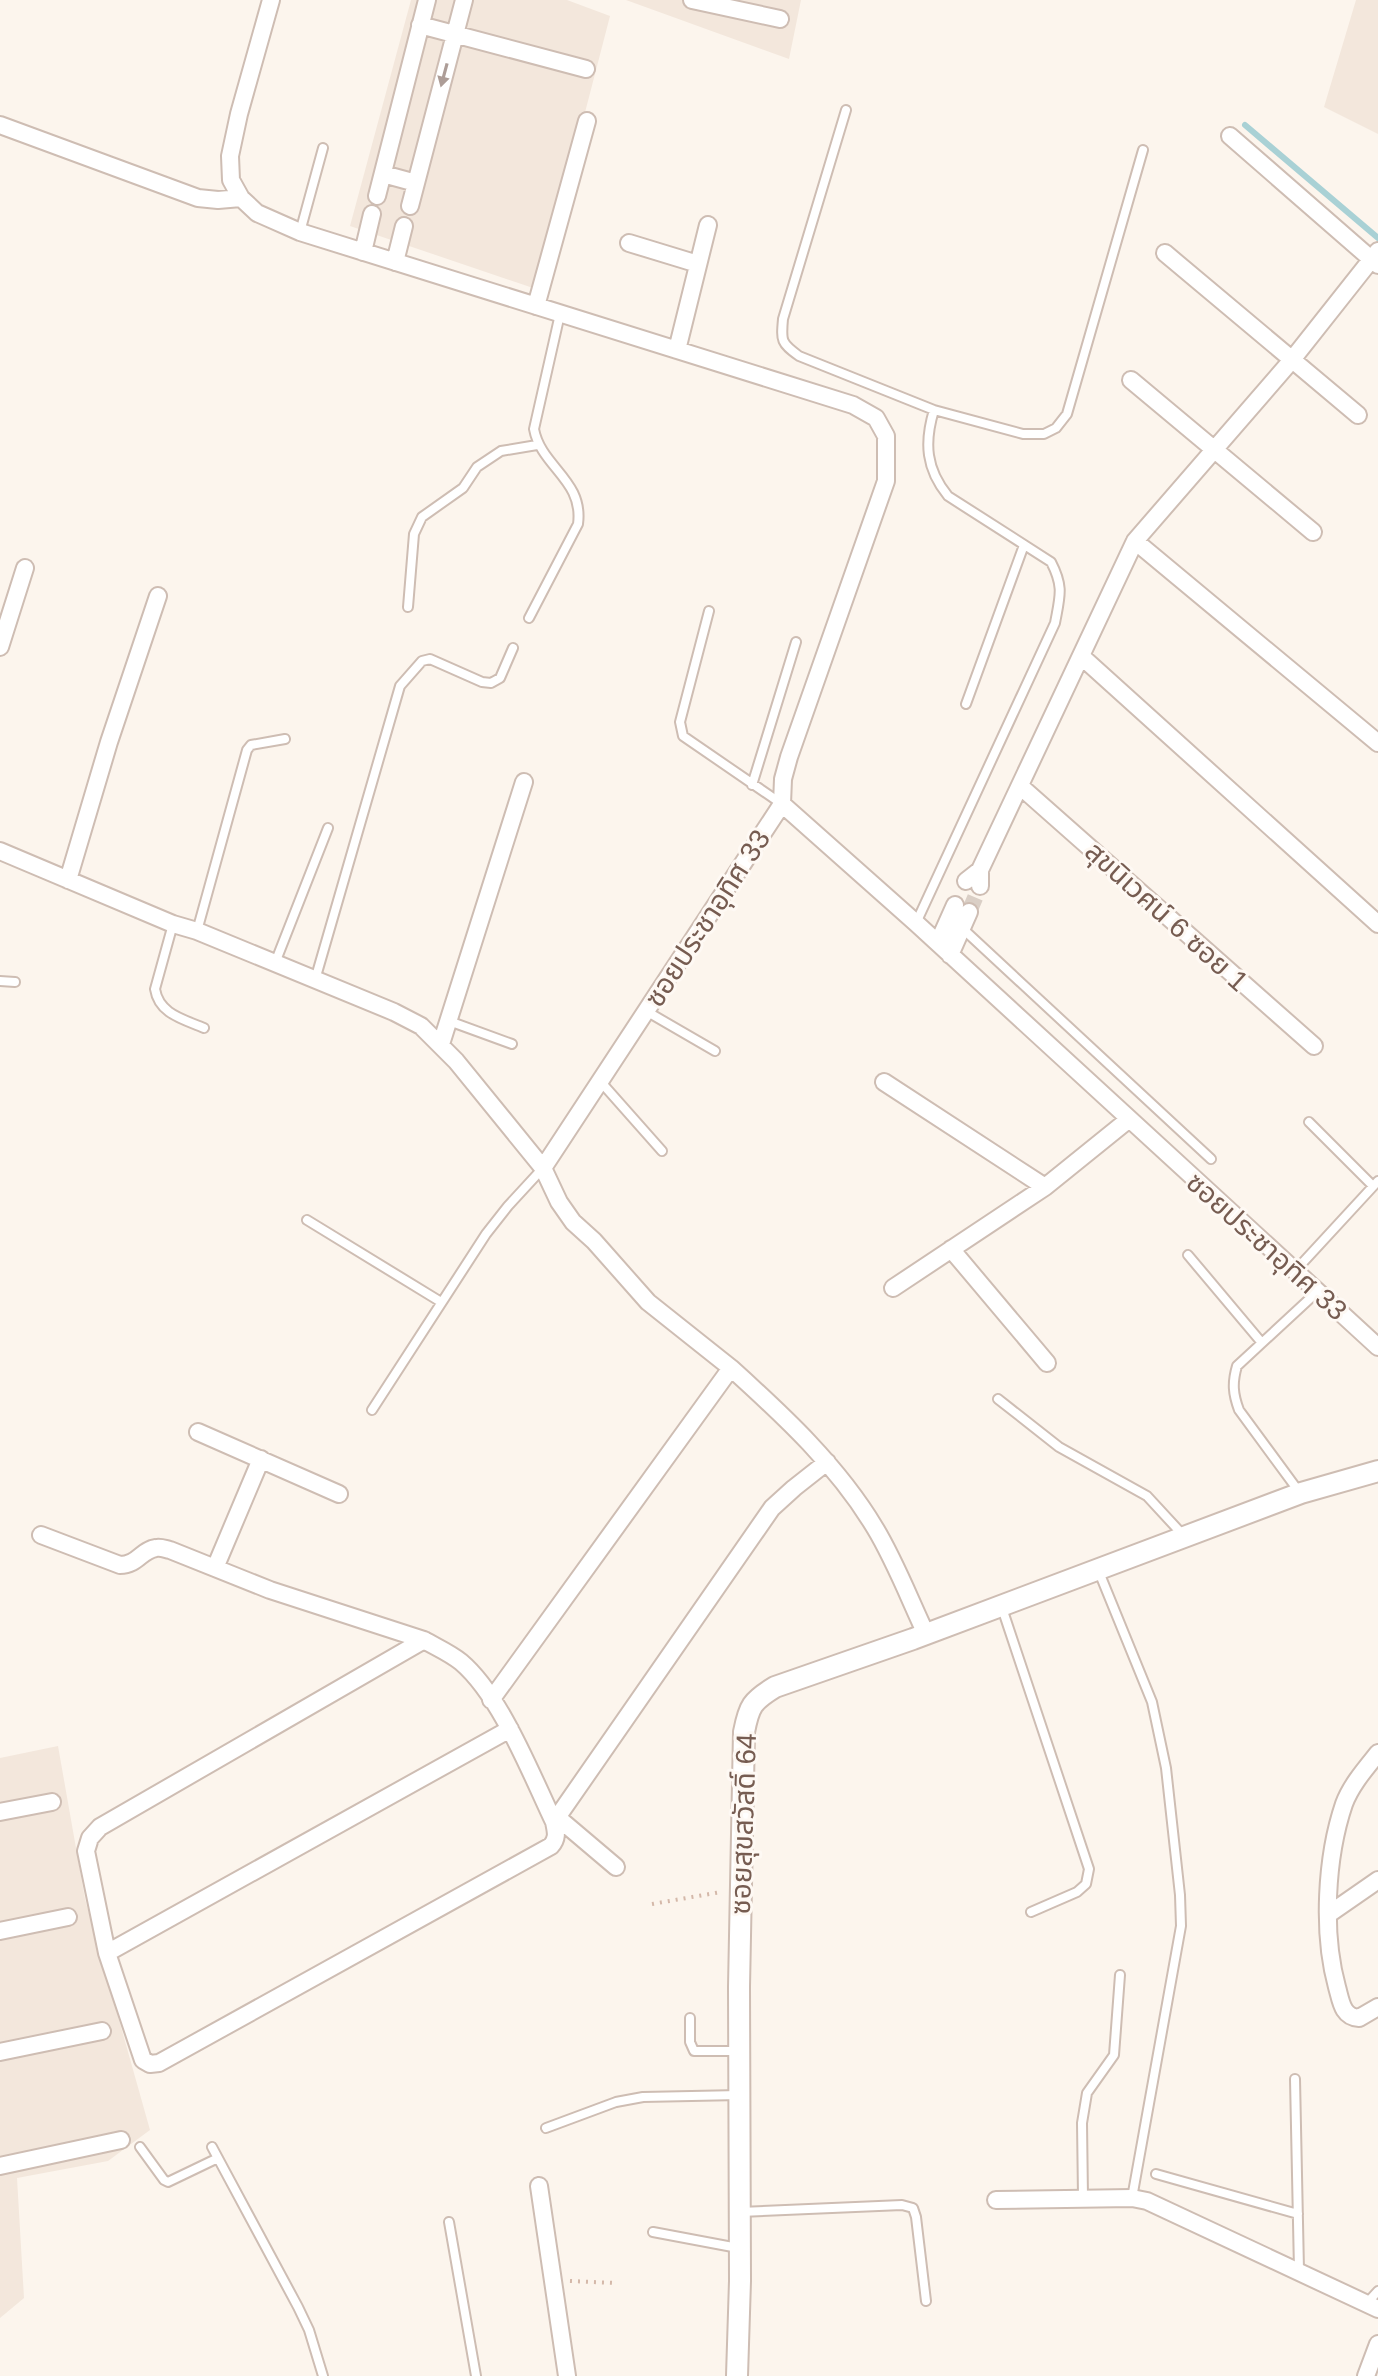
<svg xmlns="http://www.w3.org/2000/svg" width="1378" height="2376" font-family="Helvetica,'Noto Sans Thai',sans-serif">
	<rect width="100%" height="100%" fill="#fcf5ed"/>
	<path fill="#f3e7dc" d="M411,0H567L610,16L539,290L350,226Z
		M626,0H801L789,59Z
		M1356,0H1378V134L1324,107Z
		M58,1746L85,1899L150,2130L108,2161L17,2178L24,2298L0,2318V1758Z"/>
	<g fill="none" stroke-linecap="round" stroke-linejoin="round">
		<path stroke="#a9d1d5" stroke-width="6" d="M1245,125L1378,238"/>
		<path stroke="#dacfc6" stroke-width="16" stroke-dasharray="16 8" stroke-linecap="butt" d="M969,912L980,886"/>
		<g stroke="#cebdb3" stroke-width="12">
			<path id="service" d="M846,110L783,319C781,341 781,343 799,356L934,410L1023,434H1044L1056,428L1067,414L1143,150
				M300,232L323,148
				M408,607L414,534L422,517L463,488L477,467L501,451L537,445
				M709,611L680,722L683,736L782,804
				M529,618L578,524C584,480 541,467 534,429L560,314
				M966,704L1024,545
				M752,785L796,642
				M916,923L1055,623C1060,596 1064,587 1051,562L948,496C926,469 924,443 934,410
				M173,924L155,989C159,1014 183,1019 204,1028
				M962,928L1211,1159
				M197,931L247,750L251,745L285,739
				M275,963L328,828
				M315,980L400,686L422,661L430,659L482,682L491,683L500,678L513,648
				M0,981L15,982
				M646,1011L715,1051
				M449,1021L512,1044
				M600,1081L662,1151
				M1309,1122L1373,1186
				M307,1220L441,1302
				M1188,1255L1262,1343
				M1295,1271L1378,1181
				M998,1399L1059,1447L1147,1496L1183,1535
				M372,1410L486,1234L508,1206L543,1168
				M1300,1493L1239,1410C1233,1394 1232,1383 1237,1366L1317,1292
				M1099,1572L1152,1702L1166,1768L1180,1895L1181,1926L1132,2198
				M1001,1605L1089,1869L1086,1884L1077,1892L1031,1912
				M690,2018V2042L694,2051H739
				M1295,2079L1299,2270
				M546,2128L616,2102L643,2097L740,2095
				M140,2147L164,2180L168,2182L218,2158
				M212,2147L298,2307L309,2330L323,2376
				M1156,2174L1298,2214
				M1083,2197L1082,2123L1087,2093L1114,2055L1120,1975
				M740,2212L902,2205L913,2208L916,2217L926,2301
				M449,2222L476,2376
				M653,2232L738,2248
				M1366,2304L1378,2291"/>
		</g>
		<g stroke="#cebdb3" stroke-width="20">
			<path id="minor" d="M271,0L239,114L230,156L231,180L241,198L257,213L300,232L853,405L876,418L886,436V481L789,757L783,779L782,804
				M692,0L780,19
				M420,25L586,69
				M0,125L198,198L218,200L241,198
				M1230,136L1378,265
				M383,174L416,183
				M377,196L427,0
				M410,206L464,0
				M629,243L698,264
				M363,252L372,214
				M1165,253L1358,415
				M395,262L404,226
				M536,306L587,121
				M677,350L708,225
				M1131,380L1313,532
				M1135,541L1378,743
				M0,647L25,568
				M1081,656L1378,924
				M1020,786L1314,1046
				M0,851L173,924L197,931L394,1012L421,1026L456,1061L543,1168L559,1202L573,1222L594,1241L648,1302L731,1368
				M980,870L1135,541L1291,361L1378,251
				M68,880L109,742L158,596
				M966,881L980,870V886
				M938,943L955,905
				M950,955L969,912
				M441,1044L524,782
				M884,1082L1045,1187
				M543,1168L782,804L916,923L1378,1347
				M951,1249L1047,1363
				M893,1288L1045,1187L1128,1120
				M198,1432L339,1494
				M41,1535L120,1565C138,1565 141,1550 156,1548C161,1547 165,1549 170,1550L270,1590L424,1640C436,1647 450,1653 461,1662C501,1696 531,1774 554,1822C556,1832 558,1838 551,1846L159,2063L150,2064L143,2060L107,1953L86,1851L90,1838L100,1827L424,1640
				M215,1568L261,1459
				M491,1700L731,1368C784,1416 838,1466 875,1528C895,1561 909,1598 926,1634
				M1378,1753C1366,1768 1351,1785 1344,1804C1326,1857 1322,1933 1337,1987C1341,2001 1342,2017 1359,2018L1378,2007
				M0,1812L52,1802
				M557,1817L616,1867
				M554,1822L772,1508L794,1488L827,1462
				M1329,1914L1378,1880
				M0,1931L68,1917
				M107,1953L510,1729
				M0,2052L102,2031
				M0,2166L121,2140
				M539,2186L567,2376
				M996,2200L1132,2198L1147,2201L1378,2309
				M1366,2376L1378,2344"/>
		</g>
		<g stroke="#cebdb3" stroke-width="24">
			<path id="tertiary" d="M737,2376L740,2281L739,1987L744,1732C749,1706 752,1701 775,1687L913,1639L1301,1493L1378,1471"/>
		</g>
		<path stroke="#d4b8a9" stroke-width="4" stroke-dasharray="2 6" stroke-linecap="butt" d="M652,1904L721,1892
			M570,2281L615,2283"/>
		<use href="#service" stroke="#fff" stroke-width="8"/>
		<use href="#minor" stroke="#fff" stroke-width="16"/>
		<use href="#tertiary" stroke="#fff" stroke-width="20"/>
	</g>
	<defs><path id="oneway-solid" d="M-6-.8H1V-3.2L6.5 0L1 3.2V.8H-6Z" transform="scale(2)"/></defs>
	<use fill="#ad9d97" href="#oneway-solid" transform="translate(444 75) rotate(105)"/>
	<g text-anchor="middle" stroke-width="6" stroke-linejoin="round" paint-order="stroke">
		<g font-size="28" fill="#765c51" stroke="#fef9f4">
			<text transform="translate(1167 916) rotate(42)" y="10">สุขนิเวศน์ 6 ซอย 1</text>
			<text transform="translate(707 918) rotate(-57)" y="10">ซอยประชาอุทิศ 33</text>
			<text transform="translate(1267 1246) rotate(42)" y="10">ซอยประชาอุทิศ 33</text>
			<text transform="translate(743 1824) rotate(-88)" y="10">ซอยสุขสวัสดิ์ 64</text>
		</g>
	</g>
</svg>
